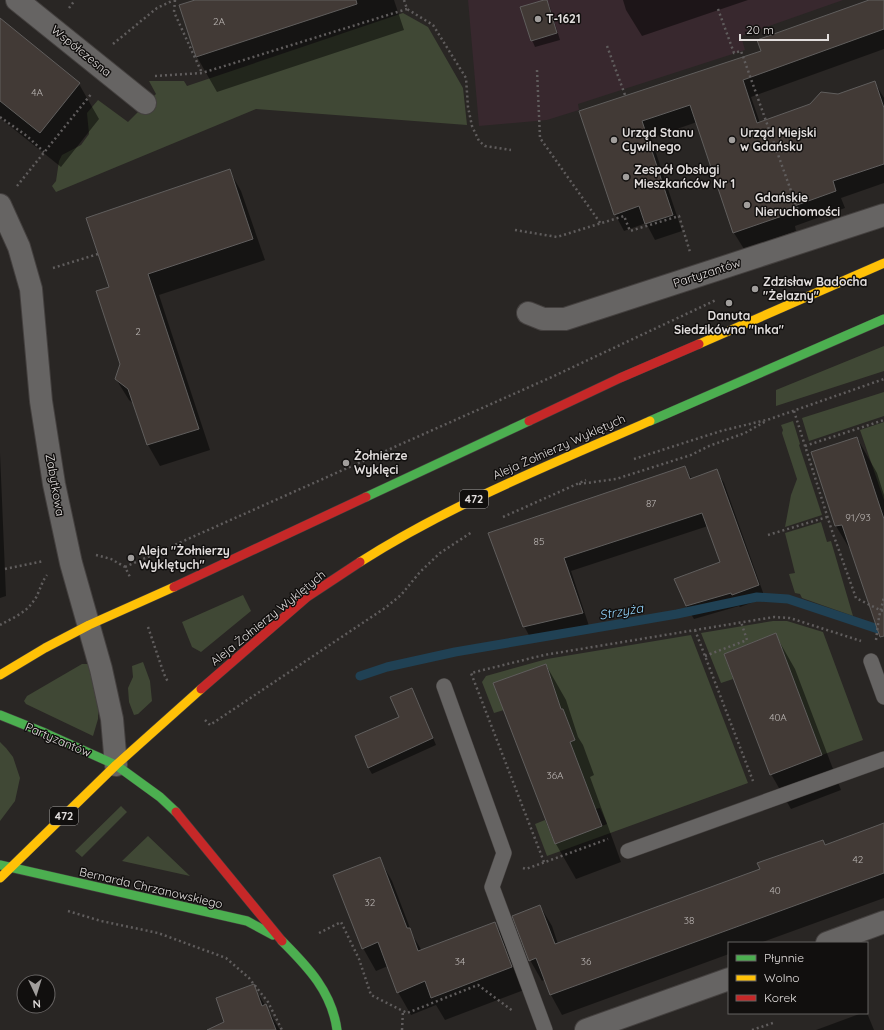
<svg xmlns="http://www.w3.org/2000/svg" width="884" height="1030" font-family="Quicksand,sans-serif">
	<rect width="100%" height="100%" fill="#292624"/>
	<path fill="#38282e" d="M468,0H843L741,36L745,50L578,104L579,110L547,120L479,126Z"/>
	<path fill="#404835" d="M403,13L428,27L463,88L467,125L256,109L56,192L52,186L56,181L59,161L62,155L81,145L89,134L87,113L98,100L128,122L156,94L149,81H184L187,86Z
		M884,346V371L776,406V390Z
		M884,392V416L809,441L802,418Z
		M793,421L800,444L799,445L822,515L785,527L791,495L797,479L782,433L783,430L781,425Z
		M884,422V500L860,430Z
		M821,522L827,542L831,541L853,616L802,598L800,594L795,593L789,574L795,573L785,533Z
		M243,595L251,611L201,652L192,647L182,622Z
		M773,621H787L823,632L863,740L822,755L776,633L724,654L733,679L721,683L701,633Z
		M691,635L748,783L547,856L535,824L545,820L555,844L607,824L600,808L595,809L570,742L575,740L563,709L558,711L547,683L552,681L546,664L494,683L504,710L494,713L482,682L486,676L547,659Z
		M143,662L150,681L152,701L138,714L134,715L129,702L128,688L133,677L132,666Z
		M82,664H89L99,698L98,719L93,736L26,704L24,701L27,696Z
		M0,742L6,748L13,757L20,778L15,801L0,821Z
		M121,806L127,812L82,857L75,851Z
		M148,836L190,876L122,861Z"/>
	<path fill="#0007" d="M198,0H394L404,30L217,92L197,57Z
		M546,0L550,7L560,40L535,47L532,40Z
		M623,0H748L642,36L626,10Z
		M872,0H884V49L751,97L760,123L875,83L884,98V183L841,198L845,208L795,226L796,231L744,249L734,233L697,122L651,138L682,231L655,240L646,223L624,231L615,214L581,112L762,51Z
		M0,20L79,84L99,119L61,167L0,118Z
		M229,170L241,191L265,260L159,295L210,450L160,466L148,445L135,405L129,400L116,379L121,364L110,288Z
		M857,438L877,473L884,495V626L854,556L836,526L812,453Z
		M0,453L6,596L0,598Z
		M685,468L692,479L716,470L724,483L765,598L740,607L739,606L694,619L686,606L721,563L708,526L571,571L589,626L531,639L524,626L489,533Z
		M775,634L795,669L841,790L791,809L771,774Z
		M546,665L566,700L578,737L583,745L594,775L590,777L621,862L576,879L556,844L495,684Z
		M412,689L436,745L372,774L368,767L400,718Z
		M884,824V898L760,943H729V954L562,1015L551,995L545,979L542,981L530,960L540,906L552,926L558,944L761,870L823,841L826,846Z
		M379,858L392,881L413,936L422,951L495,923L508,946L524,990L445,1020L436,1005L411,1015L398,992L388,966L376,971L363,948Z
		M253,986L265,1005L280,1030H228Z
		M862,1013H867L874,1030H816Z"/>
	<g fill="none" stroke-linecap="round" stroke-linejoin="round">
		<path stroke="#204154" stroke-width="9" d="M360,676L387,667L455,652L677,614L757,597L788,599L884,631"/>
	</g>
	<path fill="#423a36" stroke="#605e5d" d="M195,0H356L357,4L196,57L179,5Z
		M544,0H547L557,33L531,41L520,7Z
		M869,0H884V29L743,80L757,123L810,104L821,92L838,94L875,81L884,108V164L833,181L836,191L786,209L788,214L733,233L690,105L642,121L673,215L645,224L639,206L614,215L579,111L761,51L757,40Z
		M0,18L80,83L40,133L0,101Z
		M230,169L253,239L148,274L199,429L147,445L128,389L115,379L120,364L96,291L109,287L86,218Z
		M857,437L884,519V636L880,637L842,525L835,526L811,452Z
		M685,466L690,479L717,469L759,585L732,595L731,593L686,606L674,579L720,562L702,513L564,558L583,613L523,627L488,533Z
		M776,633L822,755L770,775L724,654Z
		M546,664L561,709H563L575,740L570,742L602,826L555,844L493,683Z
		M412,688L433,738L368,768L355,736L399,717L390,697Z
		M884,823V873L550,995L536,958L529,961L512,916L540,905L555,944L760,869L757,863L823,840L825,845Z
		M380,857L407,928H410L418,951L495,922L512,967L431,998L425,981L397,993L378,942L362,949L333,875Z
		M254,984L262,1006L266,1004L276,1030H207L224,1022L216,998Z"/>
	<g fill="none" stroke-linecap="round" stroke-linejoin="round">
		<g stroke="#44403f" stroke-width="16">
			<path id="lane" d="M871,661L884,697
				M444,686L504,853L492,887L545,1030
				M628,851L884,759"/>
		</g>
		<g stroke="#44403f" stroke-width="24">
			<path id="street" d="M17,0L145,103
				M0,205L19,247L31,289L41,401L54,484L71,563L101,669L112,719L116,765
				M528,313L543,319H565L884,215
				M827,943L884,922
				M586,1030L729,979"/>
		</g>
		<g stroke="#44403f" stroke-width="10">
			<path id="fast" d="M650,421L884,319
				M366,497L529,421
				M0,715L45,733L116,765L160,797L176,812
				M0,865L247,921L273,935
				M282,941C308,967 332,992 337,1030"/>
		</g>
		<g stroke="#44403f" stroke-width="10">
			<path id="slow" d="M699,344L884,263
				M360,562C451,504 552,464 650,421
				M0,675L45,648L89,625L174,587
				M0,878L116,765L201,689"/>
		</g>
		<g stroke="#44403f" stroke-width="10">
			<path id="jam" d="M529,421L620,378L699,344
				M174,587L366,497
				M201,689L307,597L360,562
				M176,812L282,941"/>
		</g>
		<path stroke="#605d5d" stroke-width="2.5" stroke-dasharray="2 3" stroke-linecap="butt" d="M175,0L174,12L202,73
			M404,0L407,9L433,25L466,78L468,107L472,126L479,141L485,146L511,150
			M69,8L75,0
			M718,9L734,53L741,51L746,65L800,216
			M113,44L157,8L174,0
			M607,46L625,95
			M537,70L540,138L601,224
			M155,76L202,73L407,9
			M0,117L27,136L44,152
			M17,186L92,93
			M515,230L557,237L624,216L630,231L679,216L690,252
			M53,268L98,254
			M794,411L831,528L856,598L880,610L884,611
			M805,446L884,420
			M634,459L721,431L770,419L884,379
			M579,484L616,479L691,455L709,446L745,433L766,421
			M503,517L586,480
			M768,535L827,517
			M96,555L111,559L125,567L131,579
			M125,567L554,376L716,300
			M5,569L44,561
			M0,625C11,619 25,613 32,603C39,596 40,584 47,575
			M148,627L164,674L168,682
			M695,630L753,781
			M876,640L879,617L884,597
			M705,656L747,640L741,622
			M205,720L210,725L385,608L401,595L420,572L440,553L472,532
			M544,862L471,673L544,655L774,617L790,618L861,641
			M523,868L526,869L608,839
			M68,911L101,921L158,933L226,958L249,978L268,1002L282,1030
			M319,933L341,922L359,959L371,995L407,1013L478,985L513,1011
			M402,1030L403,1010
			M752,1030L773,1023"/>
		<use href="#lane" stroke="#666463" stroke-width="15"/>
		<use href="#street" stroke="#666463" stroke-width="22"/>
		<use href="#fast" stroke="#4caf50" stroke-width="9"/>
		<use href="#slow" stroke="#ffc107" stroke-width="9"/>
		<use href="#jam" stroke="#c62828" stroke-width="9"/>
	</g>
	<g fill="#a19e9c" stroke="#110f0e" stroke-width="1.5">
		<circle cx="538" cy="19" r="4"/>
		<circle cx="614" cy="140" r="4"/>
		<circle cx="732" cy="140" r="4"/>
		<circle cx="626" cy="177" r="4"/>
		<circle cx="747" cy="205" r="4"/>
		<circle cx="755" cy="289" r="4"/>
		<circle cx="729" cy="303" r="4"/>
		<circle cx="346" cy="463" r="4"/>
		<circle cx="131" cy="558" r="4"/>
	</g>
	<g text-anchor="middle" stroke-width="3" stroke-linejoin="round" paint-order="stroke">
		<g font-size="10" fill="#bab5b3">
			<text x="219" y="25">2A</text>
			<text x="37" y="96">4A</text>
			<text x="138" y="335">2</text>
			<text x="651" y="507">87</text>
			<text x="858" y="521">91/93</text>
			<text x="539" y="545">85</text>
			<text x="778" y="721">40A</text>
			<text x="555" y="779">36A</text>
			<text x="858" y="863">42</text>
			<text x="775" y="894">40</text>
			<text x="370" y="906">32</text>
			<text x="689" y="924">38</text>
			<text x="460" y="965">34</text>
			<text x="586" y="965">36</text>
		</g>
		<g fill="#110f0e" stroke="#a3a09f" stroke-width="1">
			<rect x="460" y="490" width="28" height="18" rx="3"/>
			<rect x="50" y="807" width="28" height="18" rx="3"/>
		</g>
		<g font-size="11" font-weight="bold" fill="#e2dedd">
			<text x="474" y="503">472</text>
			<text x="64" y="820">472</text>
		</g>
		<g font-size="12" font-weight="bold" fill="#e2dedd" stroke="#110f0e" text-anchor="start">
			<text x="546" y="23">T-1621</text>
			<text x="622" y="137">Urząd Stanu<tspan x="622" dy="14">Cywilnego</tspan></text>
			<text x="740" y="137">Urząd Miejski<tspan x="740" dy="14">w Gdańsku</tspan></text>
			<text x="634" y="174">Zespół Obsługi<tspan x="634" dy="14">Mieszkańców Nr 1</tspan></text>
			<text x="755" y="202">Gdańskie<tspan x="755" dy="14">Nieruchomości</tspan></text>
			<text x="763" y="286">Zdzisław Badocha<tspan x="763" dy="14">"Żelazny"</tspan></text>
			<text x="729" y="320" text-anchor="middle">Danuta<tspan x="729" dy="14">Siedzikówna "Inka"</tspan></text>
			<text x="354" y="460">Żołnierze<tspan x="354" dy="14">Wyklęci</tspan></text>
			<text x="139" y="555">Aleja "Żołnierzy<tspan x="139" dy="14">Wyklętych"</tspan></text>
		</g>
		<g font-size="12" fill="#e2dedd" stroke="#110f0e">
			<text transform="translate(81 51) rotate(39)" y="4">Współczesna</text>
			<text transform="translate(707 273) rotate(-18)" y="4">Partyzantów</text>
			<text transform="translate(559 447) rotate(-24)" y="4">Aleja Żołnierzy Wyklętych</text>
			<text transform="translate(55 485) rotate(80)" y="4">Zabytkowa</text>
			<text transform="translate(268 618) rotate(-39)" y="4">Aleja Żołnierzy Wyklętych</text>
			<text transform="translate(58 740) rotate(23)" y="4">Partyzantów</text>
			<text transform="translate(151 888) rotate(13)" y="4">Bernarda Chrzanowskiego</text>
		</g>
		<g font-size="13" font-style="italic" fill="#96d7fe" stroke="#110f0e">
			<text transform="translate(621 611) rotate(-10)" y="5">Strzyża</text>
		</g>
	</g>
	<rect x="728" y="942" width="140" height="72" fill="#110f0e" stroke="#656261"/>
	<rect x="736" y="955" width="20" height="6" fill="#4caf50" stroke="#656261"/>
	<text x="764" y="962" font-size="12" fill="#e2dedd">Płynnie</text>
	<rect x="736" y="975" width="20" height="6" fill="#ffc107" stroke="#656261"/>
	<text x="764" y="982" font-size="12" fill="#e2dedd">Wolno</text>
	<rect x="736" y="995" width="20" height="6" fill="#c62828" stroke="#656261"/>
	<text x="764" y="1002" font-size="12" fill="#e2dedd">Korek</text>
	<g transform="translate(36 994) rotate(176)"><circle r="19" fill="#110f0e" stroke="#656261"/>
	<path d="M0-3L7 15L0 10L-7 15Z" fill="#a19e9c"/>
	<text y="-6" font-size="11" font-weight="bold" text-anchor="middle" fill="#e2dedd">N</text>
	</g>
	<path d="M740 34v6h88v-6" fill="none" stroke="#e2dedd" stroke-width="2"/>
	<text x="746" y="34" font-size="12" fill="#e2dedd" stroke="#110f0e" stroke-width="3" paint-order="stroke">20 m</text>
</svg>
